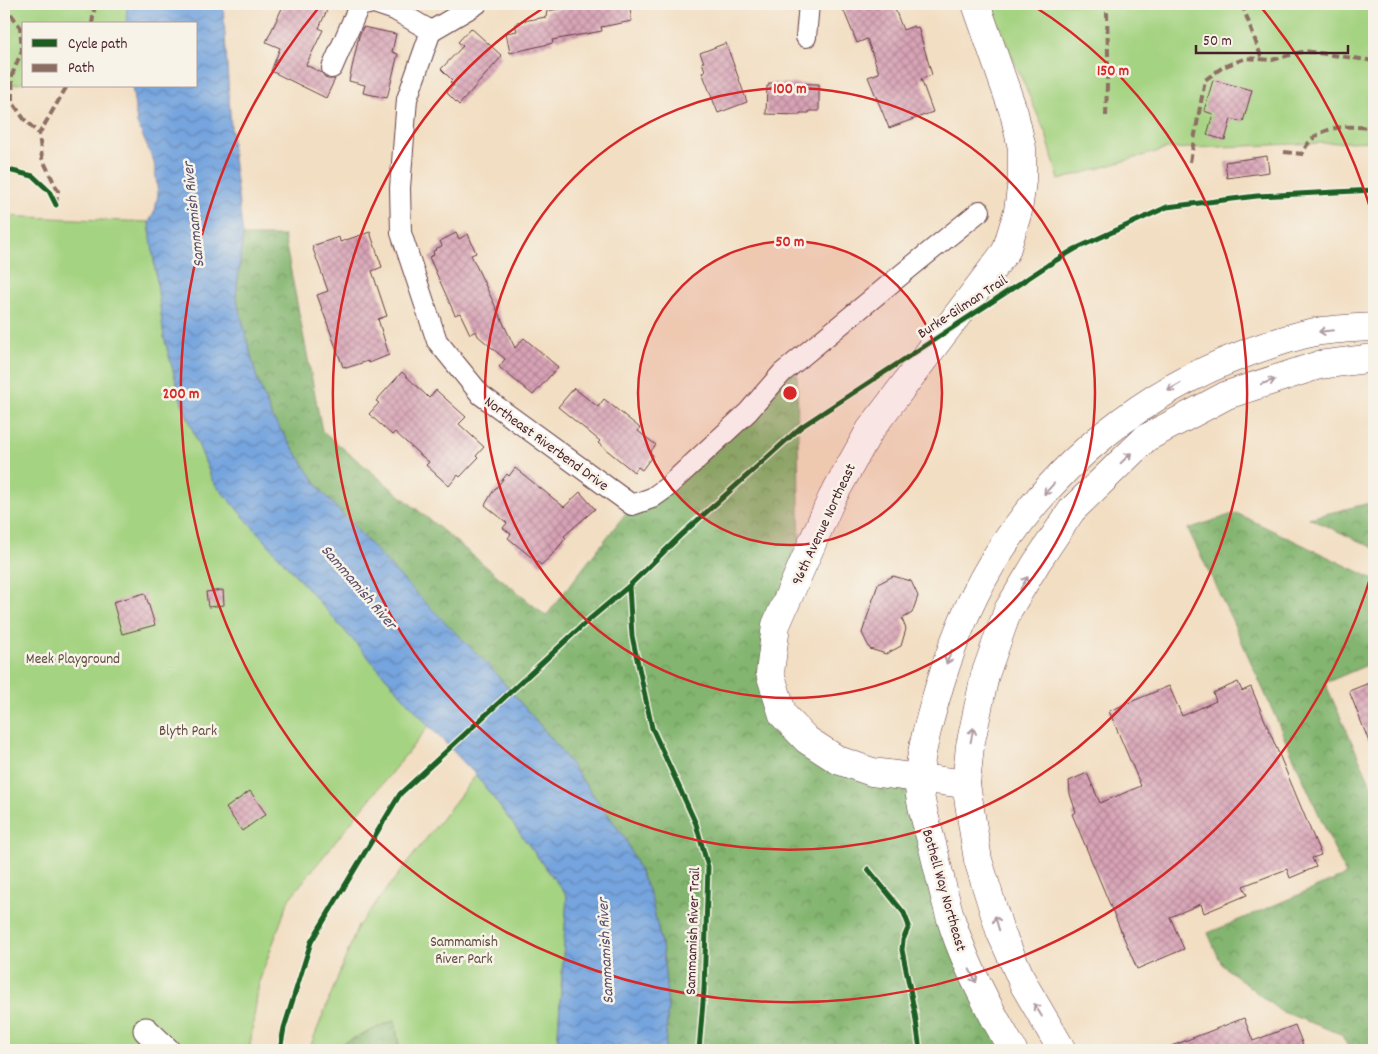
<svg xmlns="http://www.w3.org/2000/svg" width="1378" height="1054" font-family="Dekko,sans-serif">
	<defs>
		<pattern id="forest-crowns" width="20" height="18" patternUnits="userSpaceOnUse" patternTransform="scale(1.25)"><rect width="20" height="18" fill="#83b56f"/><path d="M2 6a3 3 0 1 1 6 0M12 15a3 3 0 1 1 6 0" fill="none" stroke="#6d935b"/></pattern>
		<pattern id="water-waves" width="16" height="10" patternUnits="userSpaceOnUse" patternTransform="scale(1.25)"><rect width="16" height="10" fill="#75a4de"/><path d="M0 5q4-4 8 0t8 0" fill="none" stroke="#6285b4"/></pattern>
		<pattern id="building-cross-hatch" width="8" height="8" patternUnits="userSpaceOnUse" patternTransform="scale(1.25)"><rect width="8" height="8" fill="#d8a3b6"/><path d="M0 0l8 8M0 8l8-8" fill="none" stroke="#b18494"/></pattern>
	</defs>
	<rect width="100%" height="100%" fill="#f7f3e8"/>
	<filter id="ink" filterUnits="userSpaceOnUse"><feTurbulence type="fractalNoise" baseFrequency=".02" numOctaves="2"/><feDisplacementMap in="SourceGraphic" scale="10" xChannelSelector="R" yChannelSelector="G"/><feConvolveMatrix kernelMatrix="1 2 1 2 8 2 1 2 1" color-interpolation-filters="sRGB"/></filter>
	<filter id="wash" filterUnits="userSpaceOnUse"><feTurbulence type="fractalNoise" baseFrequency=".0096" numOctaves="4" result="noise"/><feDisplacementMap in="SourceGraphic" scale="20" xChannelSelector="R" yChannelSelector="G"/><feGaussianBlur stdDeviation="1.12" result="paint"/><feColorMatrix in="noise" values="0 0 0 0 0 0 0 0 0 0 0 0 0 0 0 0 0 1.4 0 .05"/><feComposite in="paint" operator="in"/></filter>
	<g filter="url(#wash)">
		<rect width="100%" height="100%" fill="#f2dec2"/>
		<path fill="#a4d381" stroke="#777956" d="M4,4H187L186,24H24V83L4,86Z
			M989,4H1374V141L1166,149L1059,180L1046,134Z
			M4,216L149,222L164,337L181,400L213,482L429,726L289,899L259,982L250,1046L240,1050H4Z
			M476,775L567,896L557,1050H400L395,1020L327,1050H309L358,926Z"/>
		<path fill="url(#forest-crowns)" stroke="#666a4d" d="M243,236H284L322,431L546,616L632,505L797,367L800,571L770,674L807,740L918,778L924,815L1013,1050H665L668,1007L663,952L651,897L625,838L555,743L491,668L407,584L323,493L272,417L257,379L236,296Z
			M1374,502V548L1309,518Z
			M1236,513L1374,579V662L1325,683L1374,791V1050H1350L1341,1034L1280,1011L1222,965L1208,933L1346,875L1233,622L1188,529Z
			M395,1020L399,1050H327Z"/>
		<path fill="url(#water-waves)" stroke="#606284" d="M127,4H223L233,158L243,236L236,296L257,379L272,417L323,493L407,584L491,668L555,743L625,838L651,897L663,952L668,1007L665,1050H557L567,896L476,775L429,726L213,482L181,400L164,337L149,222L155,211L158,194L154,162L137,123L132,86H196V24H126Z"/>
		<g id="blocks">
			<path fill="url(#building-cross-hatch)" d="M284,4H314L327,10L319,28L323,30L306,65L322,73L327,79H335L326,98L271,71L280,48L266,42Z
				M588,4H629L632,21L601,27L602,31L552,40L553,43L510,53L506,33L517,31L515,25H517V22L546,17L547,11Z
				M841,4H893L903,30L914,26V28L918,27L932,75L921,79L933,112L889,128L868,77L879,73L867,39L857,43Z
				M363,27L396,34L392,52L398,54L387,98L363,93L365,85L349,81L359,36Z
				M471,28L502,56L459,105L447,93L454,85L450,82L452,80L441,69L463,46L458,42Z
				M726,43L747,102L718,113L702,72L705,71L702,62H704L700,53Z
				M1213,80L1252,90L1243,122L1231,119L1225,140L1207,135L1213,114L1204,111Z
				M769,83L819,84V111H809V113H800V115L766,114L767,86H769Z
				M1267,156L1269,172L1227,178L1225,162Z
				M370,232L382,267L372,271L387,316L378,319L389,355L369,363L368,361L346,368V366L343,367L317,295L328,291L312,246L339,237L340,242Z
				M456,233L459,239L468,234L476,253L471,255L515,348L524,338L558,367L533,395L499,367L505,359L478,336L476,331L470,334L460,313L455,315L429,257L434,255L433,251L436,250L435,249L442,246L440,241Z
				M402,372L429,398L436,390L466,417L459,424L484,447L476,456L478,458L460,477L458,475L449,486L426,465L429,462L418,453L395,432L392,435L369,414L379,403L376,401Z
				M574,388L598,407L604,399L640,428L638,431L656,445L650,452L653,455L642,470L638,467L634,472L598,443L600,441L558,407Z
				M515,468L564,507L580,492L595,509L564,536L566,538L551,556L541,565L508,538L511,534L503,528L507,523L485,505L492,493L507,474L509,476Z
				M893,576L911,581L918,596L912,613L902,619L906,629L901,646L886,654L870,649L862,633L878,584Z
				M223,590L224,605L208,607L206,592Z
				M145,593L155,625L122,634L113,602Z
				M1374,681V752H1373L1349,691Z
				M1238,682L1242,691L1251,687L1321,855L1312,858L1316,867L1290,878L1287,869L1243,886L1247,895L1204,913L1201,904L1170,917L1184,949L1137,969L1072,814L1076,812L1070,794L1069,781L1087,773L1100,803L1141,786L1109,711L1169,686L1182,716L1216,701L1213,693Z
				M250,791L266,814L242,831L226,808Z
				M1244,1018L1253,1041L1295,1025L1305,1050H1165L1164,1049Z"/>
		</g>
	</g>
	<g filter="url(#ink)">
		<use href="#blocks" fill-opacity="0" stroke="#633c42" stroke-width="1"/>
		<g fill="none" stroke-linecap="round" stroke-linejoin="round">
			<g stroke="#633c42" stroke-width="22">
				<path id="minor" d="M377,4L395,10L431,31
					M477,4L431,31L407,99L400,188L401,233L437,341L481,395L632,505L652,498L666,488L748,412L782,373L907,270L980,211
					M806,37L809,4
					M332,68L359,6L369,4"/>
			</g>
			<g stroke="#633c42" stroke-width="27">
				<path id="tertiary" d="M146,1030L167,1050"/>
			</g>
			<g stroke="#633c42" stroke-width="29">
				<path id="secondary" d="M966,784L872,772L838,760L807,740L783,715L770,673L776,625L832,498L870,430L1006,251L1018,211L1022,181V148L1014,113L976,4"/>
			</g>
			<g stroke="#633c42" stroke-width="29">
				<path id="primary" d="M1013,1050C988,1008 964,963 950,916C943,892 938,868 932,844C927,825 917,795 919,776C921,747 932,712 940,684C954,638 974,590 1001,549C1060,460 1144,392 1244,354C1268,345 1290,337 1315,332C1334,329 1355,328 1374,327
					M1062,1050L1024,985L1000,931L978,860L966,784L970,746L985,675L1008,610L1037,562L1072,510L1146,438L1227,395L1319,365L1374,358"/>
			</g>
			<use href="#minor" stroke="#fff" stroke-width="20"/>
			<use href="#tertiary" stroke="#fff" stroke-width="25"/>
			<use href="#secondary" stroke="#fff" stroke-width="28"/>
			<use href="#primary" stroke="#fff" stroke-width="28"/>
			<path stroke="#8d6e63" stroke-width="4" stroke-dasharray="8 4" stroke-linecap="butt" d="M4,4L20,27L22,50L12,75L13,103L24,119L39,134
				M1242,4L1262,59
				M92,24L95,4
				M1106,116L1108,54L1107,13L1109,4
				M1284,152L1302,154C1314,125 1347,124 1374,129
				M1190,162L1205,80L1223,67L1246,58L1272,60L1305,51L1374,61
				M56,204L58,191L42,158L39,134L67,86"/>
			<g stroke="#f7f3e8" stroke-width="8">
				<path id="cycleway" d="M4,169L33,176L49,191L56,205
					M629,586L632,636L652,728L696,824L708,867L704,990L699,1050
					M868,869L904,913L909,926L903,940L902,950L915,1014L920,1050
					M280,1050L284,1028L311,942L400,794L584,624L629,586L680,536L801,427L1048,265L1075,249L1167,207L1257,196L1374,190"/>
			</g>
			<use href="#cycleway" stroke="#1b5e20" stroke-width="5"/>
		</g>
		<defs><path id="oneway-shaft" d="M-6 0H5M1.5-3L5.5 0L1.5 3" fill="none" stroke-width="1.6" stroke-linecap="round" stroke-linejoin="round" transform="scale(1.25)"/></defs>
		<g stroke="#ae9aa0">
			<use href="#oneway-shaft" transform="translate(1326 331) rotate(174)"/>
			<use href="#oneway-shaft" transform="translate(1268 382) rotate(-18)"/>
			<use href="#oneway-shaft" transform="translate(1174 387) rotate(150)"/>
			<use href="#oneway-shaft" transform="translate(1126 458) rotate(-44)"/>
			<use href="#oneway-shaft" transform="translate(1049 489) rotate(132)"/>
			<use href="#oneway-shaft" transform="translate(1024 583) rotate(-59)"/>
			<use href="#oneway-shaft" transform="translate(949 657) rotate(111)"/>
			<use href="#oneway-shaft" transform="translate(972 735) rotate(-79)"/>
			<use href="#oneway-shaft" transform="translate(997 923) rotate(-107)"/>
			<use href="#oneway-shaft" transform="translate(973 976) rotate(63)"/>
			<use href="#oneway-shaft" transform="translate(1038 1010) rotate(-121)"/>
		</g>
	</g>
	<circle cx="790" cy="393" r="152" fill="#d62828" fill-opacity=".12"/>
	<g fill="none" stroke="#d62828" stroke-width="2.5">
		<circle cx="790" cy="393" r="152"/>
		<circle cx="790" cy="393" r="305"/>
		<path d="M1032 5A457 457 0 1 1 548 5"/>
		<path d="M1374 566A609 609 0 1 1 320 6M1260 6A609 609 0 0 1 1374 220"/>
	</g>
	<g text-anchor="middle" stroke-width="5" stroke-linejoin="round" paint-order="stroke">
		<g font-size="15" fill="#4a1f2b" stroke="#f7f3e8">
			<text transform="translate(962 306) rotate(-33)" y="5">Burke-Gilman Trail</text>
			<text transform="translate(547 443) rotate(36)" y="5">Northeast Riverbend Drive</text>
			<text transform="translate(823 524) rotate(-65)" y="5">96th Avenue Northeast</text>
			<text transform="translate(945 890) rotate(74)" y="5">Bothell Way Northeast</text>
			<text transform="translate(692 931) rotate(-88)" y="5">Sammamish River Trail</text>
		</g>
		<g font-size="15" fill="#604c40" stroke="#f7f3e8">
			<text x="73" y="663">Meek Playground</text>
			<text x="188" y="735">Blyth Park</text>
			<text x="464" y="946">Sammamish<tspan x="464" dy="17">River Park</tspan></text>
		</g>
		<g font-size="16" font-style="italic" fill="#594e6a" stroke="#f7f3e8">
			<text transform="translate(192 215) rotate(-96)" y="6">Sammamish River</text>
			<text transform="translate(360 586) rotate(49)" y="6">Sammamish River</text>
			<text transform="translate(604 951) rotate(-93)" y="6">Sammamish River</text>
		</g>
	</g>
	<circle cx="790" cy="393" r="8" fill="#d62828" stroke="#f7f3e8" stroke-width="2.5"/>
	<g font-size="15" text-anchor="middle" font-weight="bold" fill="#d62828" stroke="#f7f3e8" stroke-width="5" stroke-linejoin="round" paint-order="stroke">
		<text x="1113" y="75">150 m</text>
		<text x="790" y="93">100 m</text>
		<text x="790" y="246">50 m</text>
		<text x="181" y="398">200 m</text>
	</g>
	<rect width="1378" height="1054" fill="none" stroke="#f7f3e8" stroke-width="20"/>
	<rect x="22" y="22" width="175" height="65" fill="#f7f3e8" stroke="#b29e9c"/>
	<rect x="32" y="39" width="25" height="8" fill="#1b5e20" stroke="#b29e9c"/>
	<text x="68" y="48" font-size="15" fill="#4a1f2b">Cycle path</text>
	<rect x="32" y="64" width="25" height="8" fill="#8d6e63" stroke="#b29e9c"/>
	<text x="68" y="72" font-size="15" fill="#4a1f2b">Path</text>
	<path d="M1196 45v8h152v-8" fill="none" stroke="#4a1f2b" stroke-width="2.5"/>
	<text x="1203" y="45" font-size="15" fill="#4a1f2b" stroke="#f7f3e8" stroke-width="4" paint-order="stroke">50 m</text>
</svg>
